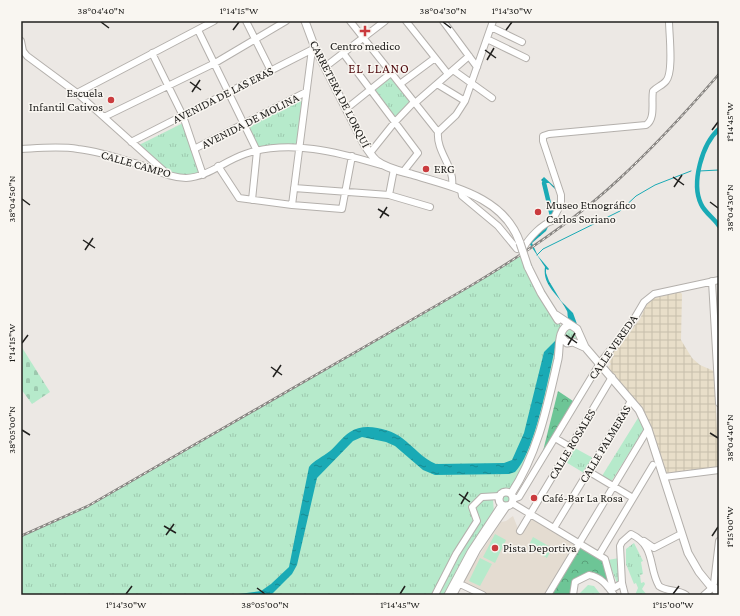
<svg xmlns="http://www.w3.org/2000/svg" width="740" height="616" font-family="'Crimson Pro',serif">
	<defs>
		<pattern id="industrial-grid" width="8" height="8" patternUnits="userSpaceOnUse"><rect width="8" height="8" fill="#e8dec9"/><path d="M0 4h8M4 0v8" fill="none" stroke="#c7beac"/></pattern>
		<pattern id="grass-tufts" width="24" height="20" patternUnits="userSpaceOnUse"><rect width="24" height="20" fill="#b6eacb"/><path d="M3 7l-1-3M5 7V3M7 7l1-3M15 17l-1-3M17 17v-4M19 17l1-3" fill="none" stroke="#9cc8ae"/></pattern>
		<pattern id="forest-crowns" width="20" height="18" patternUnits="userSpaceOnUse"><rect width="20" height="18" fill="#6dc596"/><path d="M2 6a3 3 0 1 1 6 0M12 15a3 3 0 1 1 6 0" fill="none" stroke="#59a07a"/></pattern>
		<pattern id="cemetery-stones" width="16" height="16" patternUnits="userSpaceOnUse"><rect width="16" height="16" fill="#b6eacb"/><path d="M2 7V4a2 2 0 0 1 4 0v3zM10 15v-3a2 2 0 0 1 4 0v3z" fill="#9cc8ae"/></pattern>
		<pattern id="water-ripples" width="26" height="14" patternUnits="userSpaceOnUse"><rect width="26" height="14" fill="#1aaab5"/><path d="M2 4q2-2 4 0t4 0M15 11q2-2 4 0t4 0" fill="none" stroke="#178a93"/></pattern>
	</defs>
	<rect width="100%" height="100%" fill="#ece8e4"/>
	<path fill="#e4dcd1" d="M530,513L579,543L545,595H490L463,582V580L501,522L506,521L513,516L519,531Z"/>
	<path fill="url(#industrial-grid)" d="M680,292L682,294L681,340L692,358L700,365L714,371L719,468L666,473L643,411L608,367L611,364L607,360L640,319L647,303L654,298Z"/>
	<path fill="url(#grass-tufts)" d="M391,77L412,102L394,120L373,92Z
		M302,98L298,145L259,148L249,127Z
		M183,123L199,174L185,175L170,173L139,145Z
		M524,253L562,328L541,431L509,493L482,497L472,507L477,519L435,595H21V536L91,504L431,309Z
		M572,327L577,335L575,340L567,342L562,332Z
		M638,418L644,429L611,482L602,476Z
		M573,447L593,458L584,473L564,461Z
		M500 499a6 6 0 1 1 12 0a6 6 0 1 1-12 0Z
		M481,499L493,500L494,512L457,569L445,595H437L448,572L478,523L474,508Z
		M634,543L643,561L641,562L643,574L640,575L641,583L644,582L645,584L642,589L647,595H635L638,588L636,583L634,584L626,564V549Z
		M619,558L621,580L617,583L608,560Z
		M588,585L594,586L601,595H578Z"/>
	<path fill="url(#forest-crowns)" d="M558,391L573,401L544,451H543Z
		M579,543L605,559L613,588L593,576L579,578L573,595H548Z"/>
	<path fill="url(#cemetery-stones)" d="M21,346L50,392L32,404L21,389Z"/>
	<path fill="#b6eacb" d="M495,534L506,540L495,563L483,557Z
		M533,537L552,548L547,558L528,547Z
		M480,558L492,564L480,586L469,581Z"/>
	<path fill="url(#water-ripples)" d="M544,177L558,190L560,195L558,206L546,231L532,243L538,256L549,269L548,270L546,269V273L549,281L561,301L573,313L577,324L569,320C567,317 568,313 567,311C560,295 542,286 545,267L529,243L544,229L557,201V191L549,183H544L541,180Z
		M557,339C550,369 536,452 515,472L509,474L435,475L423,470L395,446L386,442L362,437L353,441L317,478L297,565L292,574L271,595H231L261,591L271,584L289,567L309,467C314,460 323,457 330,451C337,445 342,437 350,432C364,422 390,429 402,438C414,447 423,459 436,464L504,463L512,460L524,433L544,352Z"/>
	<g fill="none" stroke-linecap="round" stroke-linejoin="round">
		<path stroke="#1aaab5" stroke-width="1" d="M699,171L719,170
			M537,255L543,249L620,211L636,196L655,185L691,171"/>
		<path stroke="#1aaab5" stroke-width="4.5" d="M719,129C702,144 691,183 701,204C705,213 714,218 719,226
			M544,183L552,216"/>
		<g stroke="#b4b0ac" stroke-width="8">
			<path id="minor" d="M246,21L271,71
				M350,21L438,132
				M406,21L448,74
				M443,21L477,67
				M491,27L522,42
				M198,30L257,151L252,200
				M487,39L526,58
				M21,41L23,51L27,56L77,93L164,171
				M152,53L183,116L203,175
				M343,53L418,153L403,172
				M325,67L385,21
				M453,70L492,98
				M400,84L435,58
				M437,84L465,101
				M77,93L214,21
				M415,103L469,56
				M346,109L391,73
				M104,117L215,63L286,21
				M131,142L315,48
				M21,149C40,148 60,146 78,149C97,151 116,157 134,163C151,167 168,178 186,178C208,177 224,161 245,154C289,139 338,152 381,165
				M194,149L306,92
				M370,153L394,123L414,102
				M218,166L239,198L292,205L342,209L352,156
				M452,186C455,167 436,152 438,132L456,115L465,101L493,21
				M294,188L389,195L430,207
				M461,190L462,196L498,226L517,249L524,247C529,238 542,224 552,221L561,204V195L543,141V136L549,134L646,125C656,119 651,101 653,91C657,87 663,85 666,81C674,72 669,34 669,21
				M389,195L394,169
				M292,205L312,49
				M712,281L719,403
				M555,438L570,447
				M588,471L633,498
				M664,477L719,470
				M513,499L519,497L600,363L631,324L644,302L654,294L719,280
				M512,503L605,559L613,588
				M554,528L631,401
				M520,531L612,377
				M644,541L654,548L681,534
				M599,555L653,465
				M458,583L483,595
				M622,583L625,595
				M714,583L719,541
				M608,587L614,588L622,583L620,546L622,542L631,534C656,546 648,567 659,586C667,592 678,589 686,595
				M435,595L456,554L477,521L472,507L482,497L500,496
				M453,595L477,550L507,506
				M548,595L648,429
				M573,595L575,582L589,575C601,577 607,585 614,595
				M704,595L712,588"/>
		</g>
		<g stroke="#b4b0ac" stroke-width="9">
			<path id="major" d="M305,21L315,48L365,146C369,151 372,157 377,161C386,168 399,171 411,174C452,187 504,196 520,243
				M528,267L541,293L558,320
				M556,315L577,329L585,347L639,410L648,429L688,553L699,572L712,588H715L718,595
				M561,337L567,343L573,342L584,347
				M499 499a7 7 0 1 1 14 0a7 7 0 1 1-14 0Z
				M511,494C538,453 547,407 558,359C560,349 557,327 570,325
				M448,595L471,552L502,505"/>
		</g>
		<use href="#minor" stroke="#fff" stroke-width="6"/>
		<use href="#major" stroke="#fff" stroke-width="7"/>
		<g stroke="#888582" stroke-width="2.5">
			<path id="rail" d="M21,536L88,506L472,285C524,254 574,221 618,180C654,147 687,111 719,74"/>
		</g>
		<use href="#rail" stroke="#f9f6f1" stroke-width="1" stroke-dasharray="3" stroke-linecap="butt"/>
		<g stroke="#b4b0ac" stroke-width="9" stroke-linecap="butt">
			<path id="major-bridge" d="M520,243L528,267"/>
		</g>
		<use href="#major-bridge" stroke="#fff" stroke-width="7"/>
	</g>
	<path fill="none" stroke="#21201e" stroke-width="1.5" d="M101,22L109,28M443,22L451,28M233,30L239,22M506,30L512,22M485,50L496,58M487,60L494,48M190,82L201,90M192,92L200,80M712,130L718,122M673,177L684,185M674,187L682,175M22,199L30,205M710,202L718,208M378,209L389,216M380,218L387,207M83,240L95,248M85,250L93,238M566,335L577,343M22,343L28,335M568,345L575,333M271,367L282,375M273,377L281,365M22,430L30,435M710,433L718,438M459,494L470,502M461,504L468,492M164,526L176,533M166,535L174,524M712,536L718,527M257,588L265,594M126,594L132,586M400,594L405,586M673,594L679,586"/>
	<g fill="#ca3b3e" stroke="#f9f6f1" stroke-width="1.5">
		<path d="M363 25h4v4h4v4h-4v4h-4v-4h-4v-4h4z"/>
		<circle cx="111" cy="100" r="4"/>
		<circle cx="426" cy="169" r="4"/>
		<circle cx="538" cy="212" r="4"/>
		<circle cx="534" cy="498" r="4"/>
		<circle cx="495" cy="548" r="4"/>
	</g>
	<g text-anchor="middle" stroke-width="3" stroke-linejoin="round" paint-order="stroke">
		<g font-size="12" fill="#21201e" stroke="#f9f6f1" text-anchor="start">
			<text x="365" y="50" text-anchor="middle">Centro medico</text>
			<text x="103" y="97" text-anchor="end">Escuela<tspan x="103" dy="14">Infantil Cativos</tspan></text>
			<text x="434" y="173">ERG</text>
			<text x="546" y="209">Museo Etnográfico<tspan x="546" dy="14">Carlos Soriano</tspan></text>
			<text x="542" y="502">Café-Bar La Rosa</text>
			<text x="503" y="552">Pista Deportiva</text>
		</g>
		<g font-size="12" fill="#21201e" stroke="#f9f6f1">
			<text transform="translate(340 94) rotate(63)" y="4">CARRETERA DE LORQUÍ</text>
			<text transform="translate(223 95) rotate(-27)" y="4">AVENIDA DE LAS ERAS</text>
			<text transform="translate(250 121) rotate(-27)" y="4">AVENIDA DE MOLINA</text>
			<text transform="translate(136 164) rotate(16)" y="4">CALLE CAMPO</text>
			<text transform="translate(613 347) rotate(-55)" y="4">CALLE VEREDA</text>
			<text transform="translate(572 444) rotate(-59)" y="4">CALLE ROSALES</text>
			<text transform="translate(605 444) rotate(-59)" y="4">CALLE PALMERAS</text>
		</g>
		<g font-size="13" letter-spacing="1" fill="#500b0e" stroke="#f9f6f1">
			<text x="379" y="73">EL LLANO</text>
		</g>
	</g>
	<rect width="740" height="616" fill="none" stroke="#f9f6f1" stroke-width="44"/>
	<rect x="22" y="22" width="696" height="572" fill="none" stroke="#21201e" stroke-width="1.5"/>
	<g font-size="10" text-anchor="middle" fill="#21201e">
		<text x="101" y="14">38°04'40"N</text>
		<text x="239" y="14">1°14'15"W</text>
		<text x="443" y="14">38°04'30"N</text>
		<text x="512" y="14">1°14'30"W</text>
		<text transform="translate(729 122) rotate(-90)" y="4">1°14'45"W</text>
		<text transform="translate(11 199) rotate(-90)" y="4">38°04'50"N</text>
		<text transform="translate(729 208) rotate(-90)" y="4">38°04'30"N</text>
		<text transform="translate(11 343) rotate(-90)" y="4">1°14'15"W</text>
		<text transform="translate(11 430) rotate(-90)" y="4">38°05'00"N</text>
		<text transform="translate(729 438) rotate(-90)" y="4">38°04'40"N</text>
		<text transform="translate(729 527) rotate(-90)" y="4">1°15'00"W</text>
		<text x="126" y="608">1°14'30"W</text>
		<text x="265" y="608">38°05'00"N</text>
		<text x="400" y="608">1°14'45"W</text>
		<text x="673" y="608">1°15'00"W</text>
	</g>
</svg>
